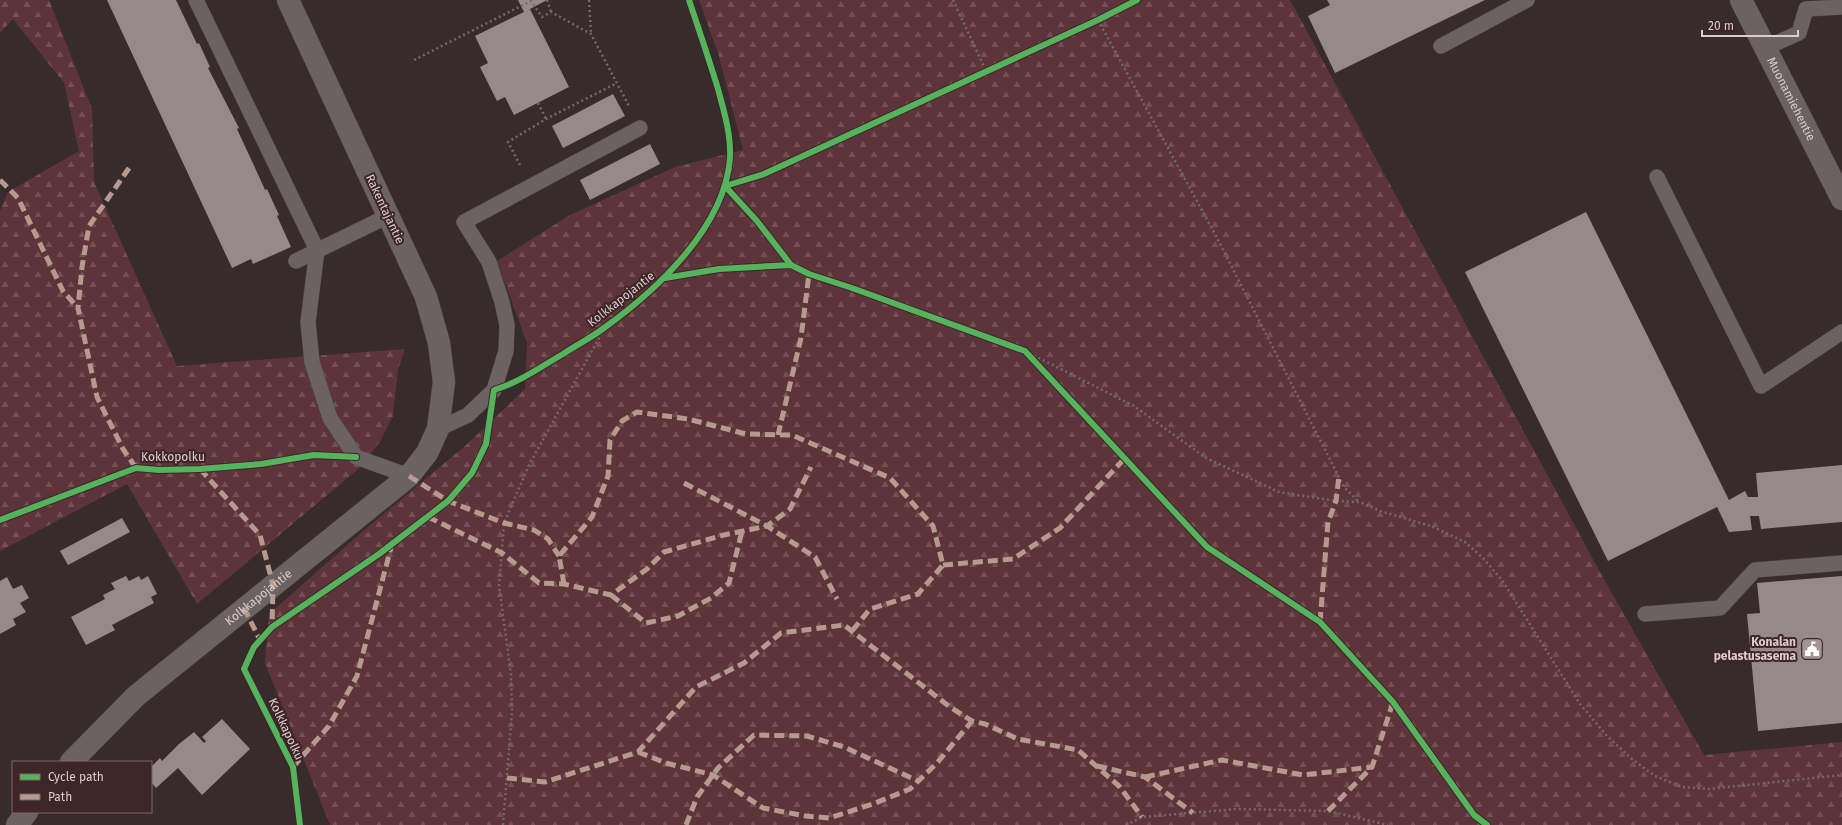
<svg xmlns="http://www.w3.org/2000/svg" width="1842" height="825" font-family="'Fira Sans',sans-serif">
	<defs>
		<pattern id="forest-firs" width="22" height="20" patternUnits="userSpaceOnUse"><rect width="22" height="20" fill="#5d343a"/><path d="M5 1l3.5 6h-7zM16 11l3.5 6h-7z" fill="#745055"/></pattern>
	</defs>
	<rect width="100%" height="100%" fill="#372b2c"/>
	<path fill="url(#forest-firs)" d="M0,0H49L92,109L94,182L177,366L405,349L398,369L393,416L381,440L362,466L197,604L127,484L0,551V211L8,192L79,151L64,83L13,19L0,33Z
		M699,0H1290L1601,574L1704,755L1842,742V825H330L265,663L269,614L362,532L465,446L525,389L527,343L497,261L570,215L675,167L743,150L718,53Z"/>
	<path fill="#97888a" d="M107,0H176L197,44L199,43L210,67L208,68L239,128L237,129L262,183L265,190L267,189L279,215L277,216L291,247L253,264L251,259L232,268Z
		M518,0H547L530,9L569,87L514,115L505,97L497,101L480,67L488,63L475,36L524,12Z
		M1327,0H1485L1335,73L1308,16L1330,5Z
		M613,94L625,116L563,148L552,126Z
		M650,144L660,164L590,200L580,180Z
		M1586,212L1729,500L1745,491L1748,497H1758L1756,473L1842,465V522L1761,529L1759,516H1750L1752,530L1729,532L1717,507L1608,561L1465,272Z
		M122,518L130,532L68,565L60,551Z
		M126,576L129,581L139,576L141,580L148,576L157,594L151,597L154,603L112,625L115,630L86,645L71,617L105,599L103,595L115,589L111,583Z
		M1842,576V723L1758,731L1747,614L1760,613L1757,583Z
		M7,577L13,589L22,585L29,598L20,603L26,612L13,619L16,625L0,634V581Z
		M222,719L250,749L202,795L178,768L156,788L151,782V767L160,758L162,761L179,744L194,732L204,743L206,741L202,737Z"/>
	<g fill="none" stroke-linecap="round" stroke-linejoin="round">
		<g stroke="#53484a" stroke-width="16">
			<path id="lane" d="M196,0L317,250L308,322L312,362L330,418L356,457L409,476
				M1441,46L1527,0
				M1765,48L1799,33L1806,9L1842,7
				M1657,177L1761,386L1842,332
				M296,261L388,216
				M438,429L468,415L494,390L506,351L507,325L502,302L489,262L464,222L640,128
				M1645,614L1720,608L1755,570L1842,563"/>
		</g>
		<g stroke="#53484a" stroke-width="23">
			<g id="street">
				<path id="s1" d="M1741,0L1842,199"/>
				<path id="s2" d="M71,762L136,696L409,476L427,453L438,429L444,382L439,343L426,297L288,0"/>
				<path d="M17,825L27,812"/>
			</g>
		</g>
		<path stroke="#73696b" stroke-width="2.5" stroke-dasharray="2 3" stroke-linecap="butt" d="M547,0L551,12
			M589,0L591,33
			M953,0L986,71
			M1098,20L1216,236L1344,487L1359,502
			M414,60L531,1L542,17L551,12L591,34L629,106
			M538,103L546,119
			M520,165L508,142L546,119L617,83
			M1025,351L1134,406L1206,458L1279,492L1336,501L1360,502L1380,511L1431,526L1465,542L1482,557L1502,580L1580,704L1607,736L1633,760L1655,776L1682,787L1709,789L1842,775
			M503,825L512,711L511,675L499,586L504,523L529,465L604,329
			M1126,825L1142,817L1238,809L1328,811L1388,825"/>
		<use href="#lane" stroke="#6d6263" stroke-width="15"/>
		<use href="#street" stroke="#6d6263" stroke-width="22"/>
		<path stroke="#b69a8f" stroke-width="5" stroke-dasharray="10 5" stroke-linecap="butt" d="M129,168L89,226L82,267L78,308L97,397L123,449L136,468
			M0,180L18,198L63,291L78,308
			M778,435L801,338L809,274
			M200,469L260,535L273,585L272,627
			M409,476L448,501L504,523L534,530L548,539L559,556
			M684,483L767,526L790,509L811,467
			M428,517L502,553L539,583L564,584L611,595L647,569L664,552L724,535L767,526L815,557L837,599
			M943,565L1013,559L1060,528L1124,459
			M564,584L559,556L592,517L608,476L610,440L622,421L637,412L688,419L746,434L792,435L890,478L933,526L943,565L918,594L870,609L852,631
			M611,595L646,623L678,616L711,598L729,583L742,531
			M244,608L260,640
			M1320,622L1328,522L1336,501L1339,476
			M638,752L666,763L713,775L763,808L806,816L829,818L873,804L910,789L937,763L972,721
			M1097,766L1145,777L1193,813
			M293,767L329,726L357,676L392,544
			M1145,777L1222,760L1303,775L1372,767
			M507,778L545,782L638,752L696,687L744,663L781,633L844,625L950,707L972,721L985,724L1018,739L1078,750L1120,787L1142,817
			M1328,811L1372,767L1393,702
			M686,825L697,797L718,768L754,735L807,736L844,747L918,781"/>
		<g stroke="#3d2528" stroke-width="8">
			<path id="cycleway" d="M725,186L764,174L1098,20L1137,0
				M725,186L757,221L791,265
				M665,278L719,269L791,265L809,274L852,288L1025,351L1207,547L1320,622L1393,702L1474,815L1487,825
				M0,520L136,468L159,470L200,469L261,464L314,455L356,457
				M300,825L293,767L244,669L254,647L272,627L379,554L448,501L472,473L486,444L494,390C520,382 539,368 563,354C576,345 591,338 604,328C657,290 725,227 730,158C731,134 724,111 718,89C709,59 699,30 689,0"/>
		</g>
		<use href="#cycleway" stroke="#56b35d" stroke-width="6"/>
	</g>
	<defs>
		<g id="civic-square" transform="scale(1.15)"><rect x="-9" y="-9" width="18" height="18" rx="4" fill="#a39495" stroke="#3d2528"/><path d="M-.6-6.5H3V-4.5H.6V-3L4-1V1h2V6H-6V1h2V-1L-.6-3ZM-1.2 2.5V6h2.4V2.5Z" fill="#fff"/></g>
	</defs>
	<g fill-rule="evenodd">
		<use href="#civic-square" x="1812" y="649"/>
	</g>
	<g text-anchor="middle" stroke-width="4" stroke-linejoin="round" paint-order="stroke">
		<g font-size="12" fill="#ddccce" stroke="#3d2528">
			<text dy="4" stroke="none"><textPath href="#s1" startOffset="111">Muonamiehentie</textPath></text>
			<text transform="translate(385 209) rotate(65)" y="4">Rakentajantie</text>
			<text transform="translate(621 299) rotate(-38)" y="4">Kolkkapojantie</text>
			<text x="173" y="461">Kokkopolku</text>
			<text dy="4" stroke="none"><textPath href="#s2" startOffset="250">Kolkkapojantie</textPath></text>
			<text transform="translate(286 729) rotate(65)" y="4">Kolkkapolku</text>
		</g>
		<g font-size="12" font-weight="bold" fill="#ddccce" stroke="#3d2528" text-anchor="end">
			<text x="1796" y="646">Konalan<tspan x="1796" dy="14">pelastusasema</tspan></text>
		</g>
	</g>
	<rect x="12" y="761" width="140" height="52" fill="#3d2528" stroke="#7d686a"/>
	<rect x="20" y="774" width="20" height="6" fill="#56b35d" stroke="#7d686a"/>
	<text x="48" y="781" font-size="12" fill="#ddccce">Cycle path</text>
	<rect x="20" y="794" width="20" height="6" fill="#b69a8f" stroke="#7d686a"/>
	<text x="48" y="801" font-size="12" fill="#ddccce">Path</text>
	<path d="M1702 30v6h96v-6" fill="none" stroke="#ddccce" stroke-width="2"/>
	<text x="1708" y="30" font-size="12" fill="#ddccce" stroke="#3d2528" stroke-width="3" paint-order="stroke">20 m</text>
</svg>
